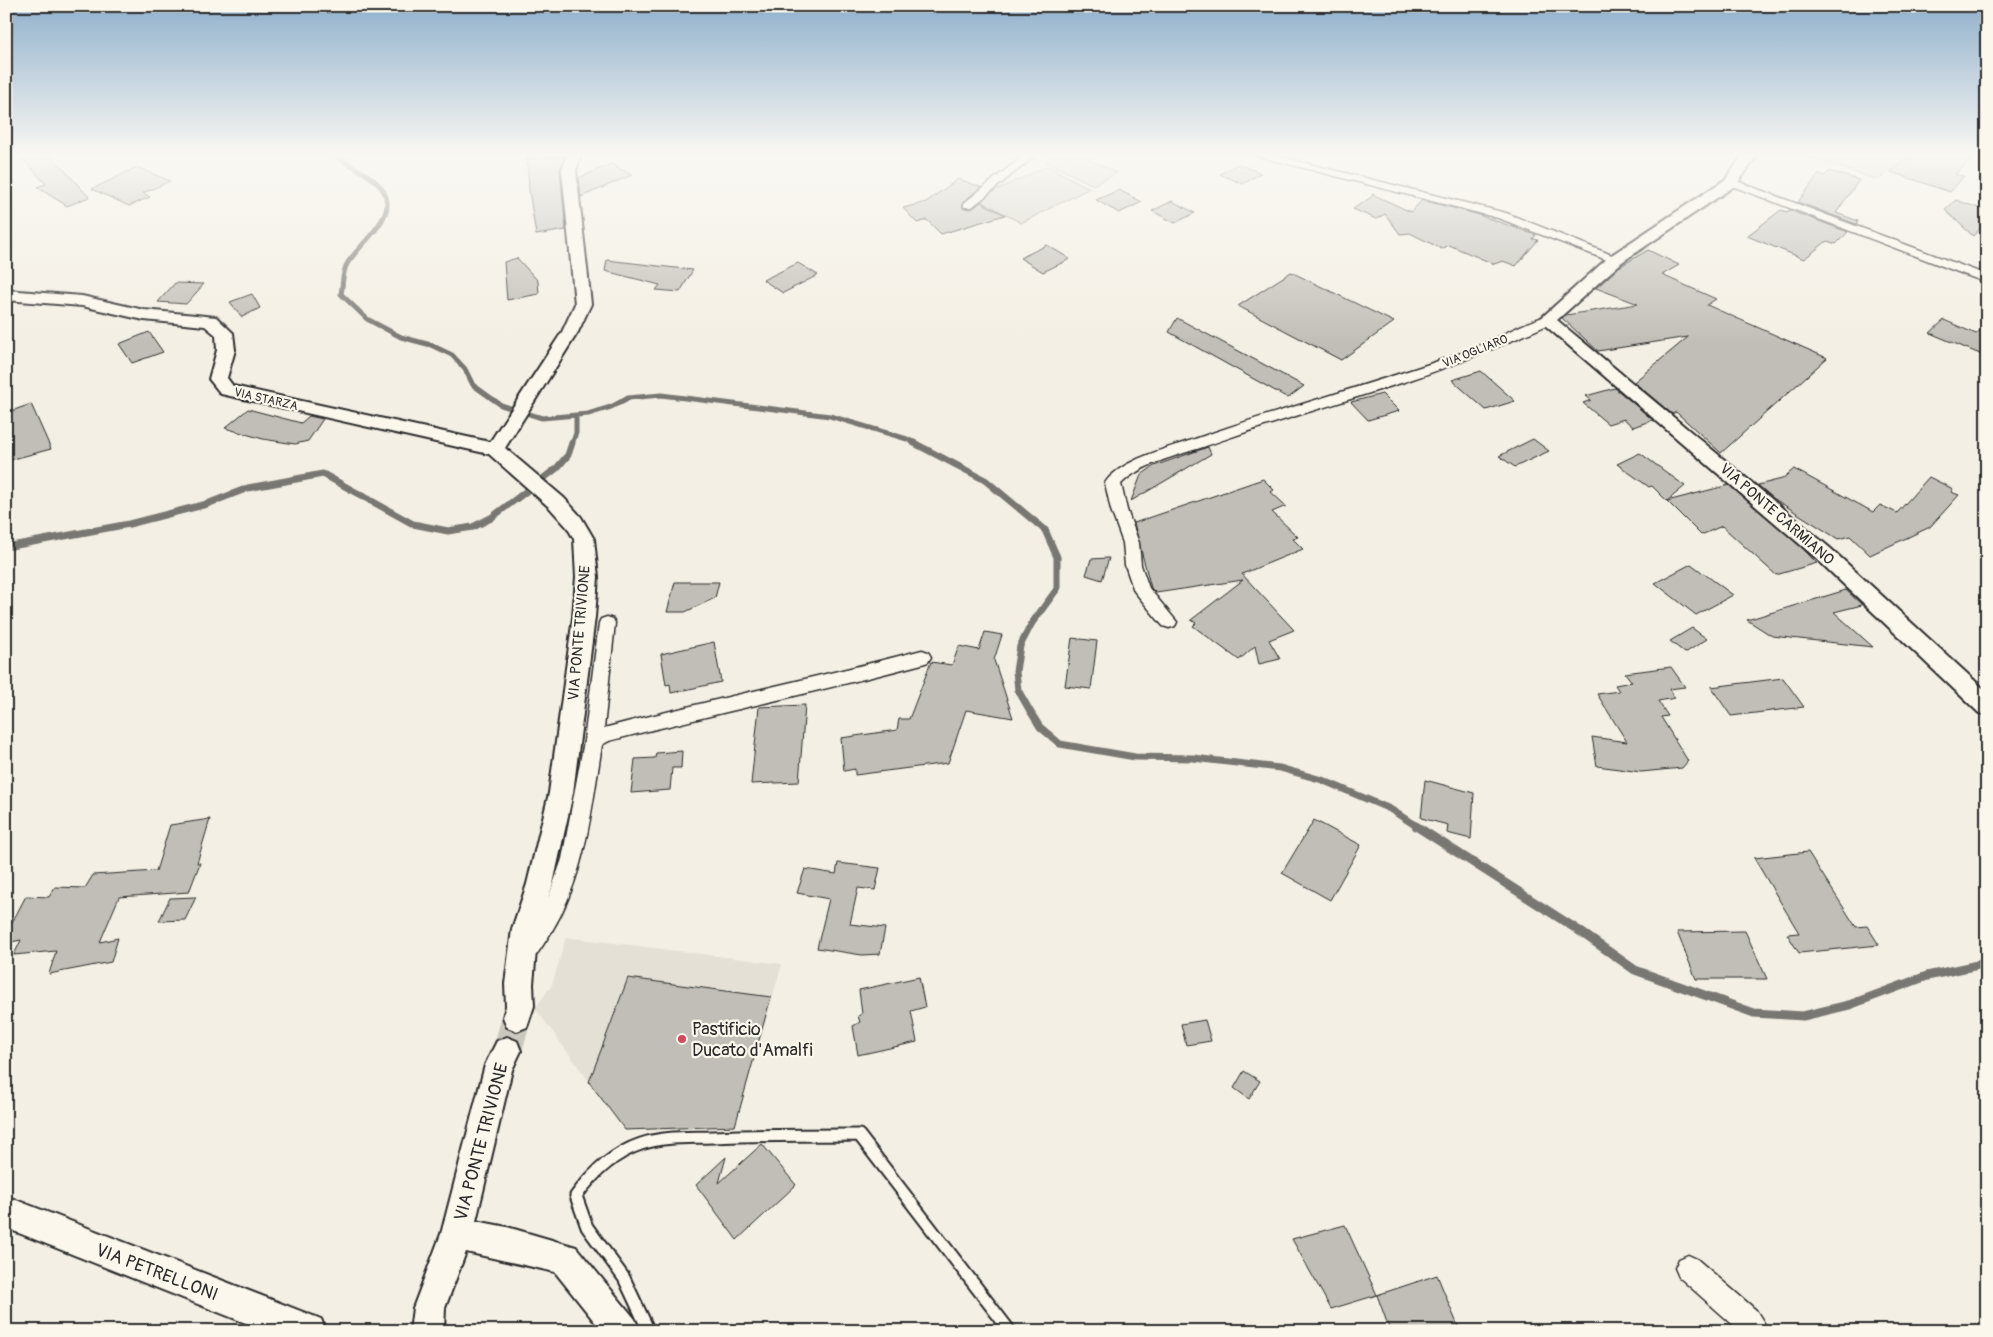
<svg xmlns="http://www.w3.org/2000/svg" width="1993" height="1337" font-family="Pangolin,sans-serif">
	<rect width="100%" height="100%" fill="#f3efe4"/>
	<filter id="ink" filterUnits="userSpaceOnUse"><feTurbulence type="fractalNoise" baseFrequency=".02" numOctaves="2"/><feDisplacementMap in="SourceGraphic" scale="10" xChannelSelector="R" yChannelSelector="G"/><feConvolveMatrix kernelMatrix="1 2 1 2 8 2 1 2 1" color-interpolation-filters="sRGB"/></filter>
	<g filter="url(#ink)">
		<path fill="#e4e0d6" d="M566,937L782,964L735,1126L625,1130L535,1008L552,985Z"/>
		<path fill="#d5d2c9" stroke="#807e7a" d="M1056,156H1082L1117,173L1093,185L1046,162Z
			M1805,156H1908L1878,180Z
			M1047,166L1090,188L1021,223L978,199Z"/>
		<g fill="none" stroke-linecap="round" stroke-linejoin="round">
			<path stroke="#787772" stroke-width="5" d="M336,156C348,165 364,171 375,181C409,211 362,239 347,264C342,272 343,285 341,294L367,319L401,337L431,345L452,355L465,369L473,385L501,405L542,418L588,414L611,407L628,398L661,395L830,416L907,439L917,444
				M572,444L576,433V416"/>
			<path stroke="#787772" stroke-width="7" d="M914,443L985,480L1045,530L1057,557V589L1032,623L1020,646L1016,671L1018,690L1030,711L1040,727L1060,744L1135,757L1193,758L1280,768L1322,780L1390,809L1418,827
				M6,547L129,524L207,504L248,488L323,474L413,524L448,531L473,527L491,518L557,468L568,455L572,443"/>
			<path stroke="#787772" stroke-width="9" d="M1416,826L1578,930L1635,970L1754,1013L1803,1016L1849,1005L1927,976L1987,963"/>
		</g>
		<path fill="#c0beb6" stroke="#2b2b2b" d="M20,156H52L89,197L67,206L37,187L46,184Z
			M527,156H565L560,170L566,230L536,235L529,190Z
			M1909,156H1976L1955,174L1964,176L1950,192L1891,172Z
			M611,164L632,175L581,197L579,178Z
			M1238,164L1261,173L1243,184L1220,174Z
			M137,167L170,181L143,193L150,197L129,206L92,189Z
			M1829,171L1859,180L1836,213L1858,221L1856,224L1798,202L1819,174L1825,176Z
			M958,179L981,187L963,202V208L972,209L981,202L1005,215L941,234L927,220L917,223L903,208L926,202Z
			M1119,190L1142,202L1119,213L1096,200Z
			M1372,194L1411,212L1422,200L1476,214L1536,235L1533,239L1538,240L1516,266L1503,261L1494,264L1449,245L1442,249L1410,233L1400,234L1385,214L1376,219L1353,209L1373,196Z
			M1956,200L1987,211V221L1973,236L1945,210Z
			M1172,201L1195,213L1175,223L1152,211Z
			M1781,210L1787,212L1789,210L1848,232L1836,244L1827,241L1804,259L1747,236Z
			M1047,245L1070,259L1043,272L1020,258Z
			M1648,250L1679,265L1662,275L1716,299L1707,305L1827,358L1721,453L1676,412L1672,414L1634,382L1688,337L1598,351L1562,318L1566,315L1638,304L1596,288L1619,267Z
			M517,258L538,281L539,294L507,300L504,262Z
			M607,260L693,270L680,292L656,290L660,285L605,271Z
			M798,263L818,275L783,293L763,280Z
			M1291,272L1394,322L1341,360L1238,306Z
			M175,283L204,284L186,304L158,302Z
			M252,294L260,308L242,317L230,302Z
			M1177,318L1304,386L1288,398L1169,332Z
			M1944,320L1976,334L1987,324V357L1930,333Z
			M149,332L163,352L132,363L119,344Z
			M1481,371L1515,401L1486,410L1452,380Z
			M1615,388L1653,420L1633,427L1624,419L1608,424L1583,403L1591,400L1586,396Z
			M1382,394L1399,411L1368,420L1351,402Z
			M31,404L51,449L6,461V413Z
			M248,409L301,423L309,416L323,419L308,441L295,444L263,439L225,428Z
			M1533,439L1549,451L1515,467L1499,456Z
			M1208,447L1211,454L1131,501L1141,475L1154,466Z
			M1640,453L1685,486L1667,501L1652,486L1649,487L1617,464Z
			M1794,469L1873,512L1880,505L1897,513L1929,477L1953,489L1951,492L1959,495L1930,527L1870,555L1850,536L1838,539L1773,498L1758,485L1782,479Z
			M1263,479L1274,490L1271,492L1286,506L1272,512L1298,537L1293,539L1303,549L1242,574L1294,630L1269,640L1280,659L1259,664L1255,646L1239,660L1193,626L1196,623L1191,620L1243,580L1156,593L1151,588L1134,523Z
			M1729,485L1800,546L1817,563L1776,575L1722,526L1701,535L1667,501Z
			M1109,558L1102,580L1086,575L1091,559Z
			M1691,564L1733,595L1696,615L1655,583Z
			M675,582H719L715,598L685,612H667Z
			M1846,590L1862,605L1834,612L1873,647L1772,636L1747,620Z
			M1692,628L1707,639L1685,653L1670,641Z
			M985,632L1002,635L994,660L1013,718L966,710L948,763L855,775V769L844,771L841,738L897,730L899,719H909L931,662L952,665L959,646L979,650Z
			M1072,638L1097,641L1091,689L1065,686Z
			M714,642L721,682L671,693L670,684L666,685L661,654Z
			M1671,667L1685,687L1669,689L1675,698L1658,701L1668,716L1661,717L1688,761L1682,768L1641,772L1597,766L1592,737L1627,742L1597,694L1619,691L1615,685L1632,682L1625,673Z
			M1783,678L1804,707L1731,716L1711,687Z
			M805,705L799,782L751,784L759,707Z
			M682,751L681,768H672L670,790L631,793L635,759L655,758L656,753Z
			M1425,780L1474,793L1471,839L1447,833L1448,825L1421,818Z
			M210,819L197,863H200L189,892L119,897L100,942L118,938L111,962L49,974L56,951L14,955L21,940L6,943V934L26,896L49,897L55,887L85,888L93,875L156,871L170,825Z
			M1314,820L1361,845L1330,900L1282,873Z
			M1808,852L1856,927L1867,926L1879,945L1799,953L1787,934L1799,933L1754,858Z
			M838,863L880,868L875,890L858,888L850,924L885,928L880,954L862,955L817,948L829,899L797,893L805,869L836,874Z
			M196,897L185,920L159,921L170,898Z
			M1745,931L1767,979H1696L1677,932Z
			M919,977L925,1007L911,1011L917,1042L858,1055L853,1026L860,1022L858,1016L862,1014L859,990Z
			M628,978L771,997L735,1126L625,1130L589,1082Z
			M1205,1020L1211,1041L1186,1045L1181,1024Z
			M1244,1071L1260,1081L1249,1099L1234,1088Z
			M762,1144L796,1185L737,1240L696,1185L726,1157L719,1183Z
			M1345,1225L1377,1295L1331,1309L1292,1239Z
			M1437,1275L1460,1331H1390L1377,1295Z"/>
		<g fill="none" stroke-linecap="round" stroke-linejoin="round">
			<path stroke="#cbc8bf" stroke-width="29" stroke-dasharray="29 14" stroke-linecap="butt" d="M507,1051L517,1017"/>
			<g stroke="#2b2b2b" stroke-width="15">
				<path id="service" d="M644,1331L646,1325L624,1278L587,1227L576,1196C592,1174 614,1153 641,1144C664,1136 689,1138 713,1137C762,1135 810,1135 859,1135L1010,1331"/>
			</g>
			<g stroke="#2b2b2b" stroke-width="3">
				<path id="minor" d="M1023,156H1035L972,207H964V203Z
					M1257,156H1277L1506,213L1622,259L1620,262H1612L1498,218Z
					M1731,179L1987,275V283L1727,184L1725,182Z
					M1547,316L1554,320L1552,323C1503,345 1455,365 1404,382C1337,404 1269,423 1203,447C1176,456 1141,464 1121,484L1127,510L1139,543L1141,565L1149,588L1177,622L1175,626L1169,628L1163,626L1134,591L1125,565L1123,543L1111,510L1105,483C1120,460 1168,448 1192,440C1280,409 1369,385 1456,355C1487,345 1517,324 1547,316Z
					M607,617L613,619L615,623L604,728C709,700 816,678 922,650L928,652L931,657L928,662L922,664C818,692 713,714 609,741L602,745C591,813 585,881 547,939C540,949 535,960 524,964L517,961L513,954L549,896L562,859L584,741L599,623L601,619Z
					M1688,1255L1697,1259L1756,1310L1769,1331H1740L1679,1277L1675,1268L1679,1259Z"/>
			</g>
			<g stroke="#2b2b2b" stroke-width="4">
				<path id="tertiary" d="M567,156H581L576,170L591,304L578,332L505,448L564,498L581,517L594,539L598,577L595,617L573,793L553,884L538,929L533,984L534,1006L527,1027L517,1031L507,1027L503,1017L506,1006L505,984L512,929L527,884L549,793L573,617L576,577L574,539L567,527L550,508L489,454L221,394L209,379L217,350L216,335L205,326L144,320L82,306L6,300V290L82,296L144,310L216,317L233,333L235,350L227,378L233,386L490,442L562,332L575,304L562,170Z
					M1742,156H1757L1736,185L1622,262L1557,320L1830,548L1987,692V715L1979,713L1816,558L1539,320L1610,256L1726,179Z
					M507,1037L517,1041L521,1051L512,1070L476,1221L507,1227L576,1247L635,1319L640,1331H602L555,1272L466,1252L445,1308L444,1331H410L413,1308L441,1234L485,1065L497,1041Z
					M6,1196L321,1319L326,1331H266L6,1228Z"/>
			</g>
			<use href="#service" stroke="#fbf7ec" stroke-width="11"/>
			<use href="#minor" fill="#fbf7ec" fill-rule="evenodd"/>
			<use href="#tertiary" fill="#fbf7ec" fill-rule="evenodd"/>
		</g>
	</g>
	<linearGradient id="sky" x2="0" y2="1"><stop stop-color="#90b0cc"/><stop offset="0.45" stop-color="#faf8f3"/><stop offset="1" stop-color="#faf8f3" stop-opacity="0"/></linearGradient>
	<rect width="1993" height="344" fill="url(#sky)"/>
	<circle fill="#d1495b" stroke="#fbf7ec" stroke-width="2" cx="682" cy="1039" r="5"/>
	<g text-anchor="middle" stroke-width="4.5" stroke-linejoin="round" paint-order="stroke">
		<g font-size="12" fill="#2b2b2b" stroke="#fbf7ec">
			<text transform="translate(1475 351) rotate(-22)" y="4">VIA OGLIARO</text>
			<text transform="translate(266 399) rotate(13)" y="4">VIA STARZA</text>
		</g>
		<g font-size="15" fill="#2b2b2b" stroke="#fbf7ec">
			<text transform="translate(1777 514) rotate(41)" y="5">VIA PONTE CARMIANO</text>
			<text transform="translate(579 633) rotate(-85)" y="5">VIA PONTE TRIVIONE</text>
		</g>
		<g font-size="18" fill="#2b2b2b" stroke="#fbf7ec" text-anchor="start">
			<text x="692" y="1035">Pastificio<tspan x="692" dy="21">Ducato d'Amalfi</tspan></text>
		</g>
		<g font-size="18" fill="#2b2b2b" stroke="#fbf7ec">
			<text transform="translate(481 1142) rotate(-75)" y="6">VIA PONTE TRIVIONE</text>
			<text transform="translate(157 1272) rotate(21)" y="6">VIA PETRELLONI</text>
		</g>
	</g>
	<rect width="1993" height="1337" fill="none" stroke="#fbf7ec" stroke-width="25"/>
	<rect x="12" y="12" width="1968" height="1312" fill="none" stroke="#2b2b2b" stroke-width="2" filter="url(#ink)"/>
</svg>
